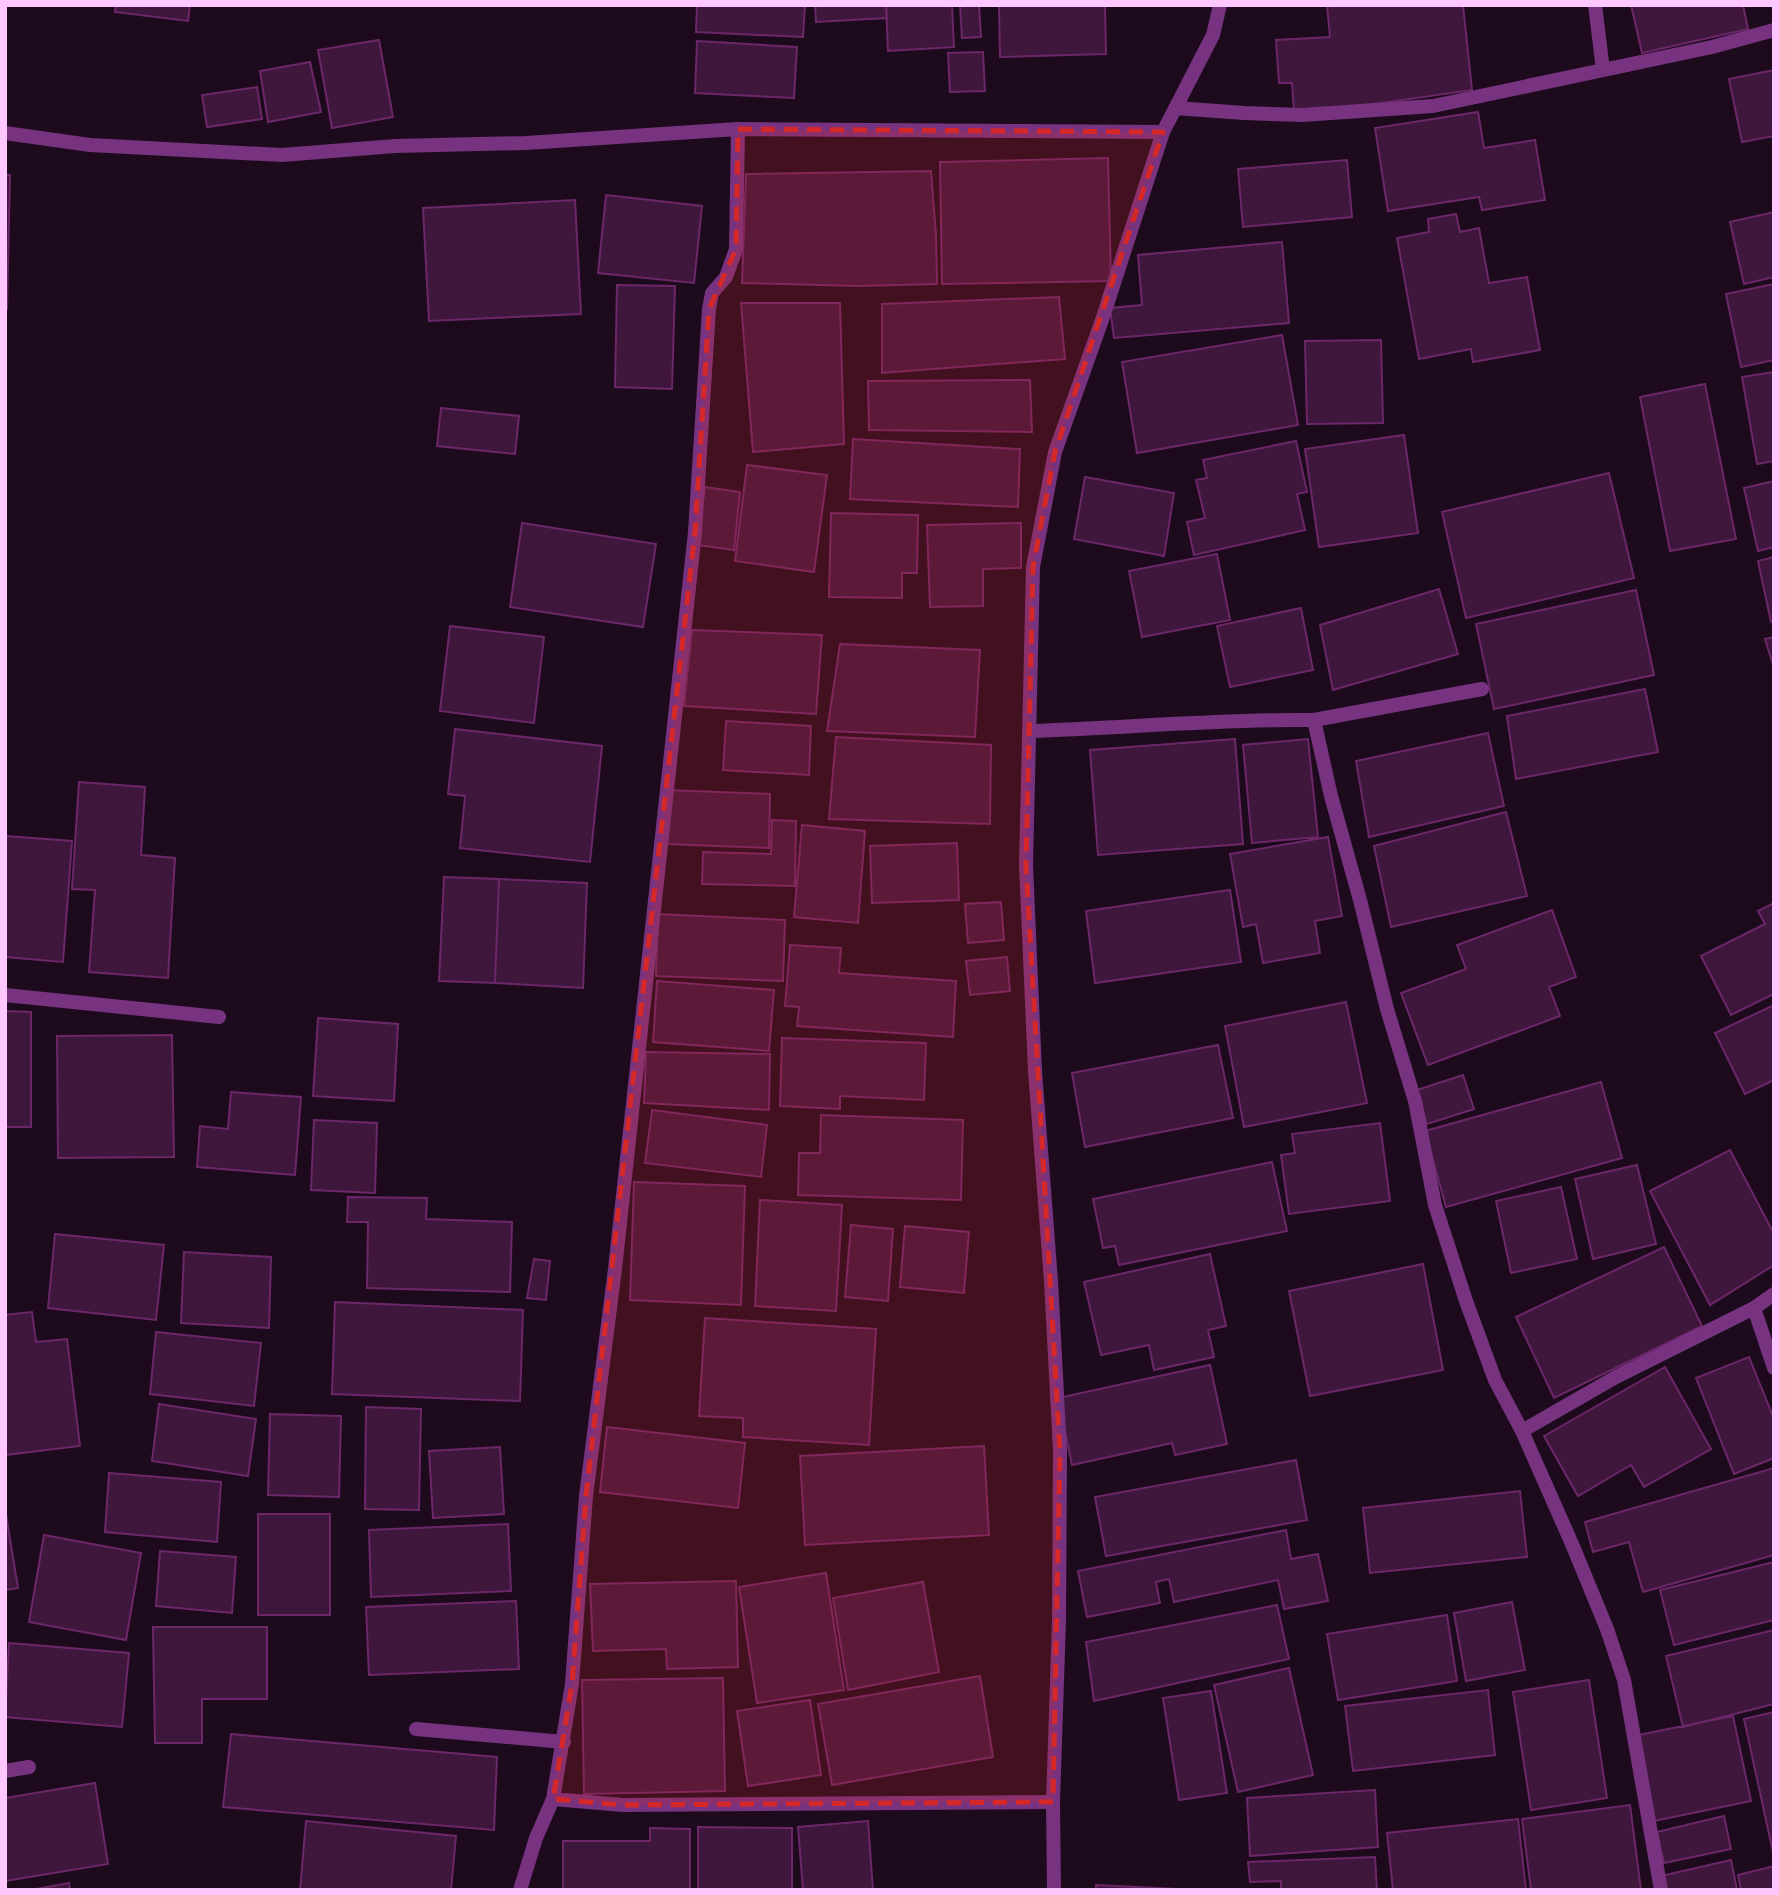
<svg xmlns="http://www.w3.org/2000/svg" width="1779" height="1895" font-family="'Fira Sans Condensed',sans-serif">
	<rect width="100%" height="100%" fill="#1d0b1d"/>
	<path fill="#3f163c" stroke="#6c2768" stroke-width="2" d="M116,5H190L188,21L115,12Z
		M697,5H805L803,37L696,32Z
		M815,5H886L887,18L816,22Z
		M886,5H952L954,47L888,51Z
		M960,5H979L981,37L962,38Z
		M1105,5L1106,54L1000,57L999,6Z
		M1327,5H1463L1472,90L1340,109L1294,112L1292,83H1279L1276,40L1330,37Z
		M1631,5H1743L1748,29L1642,53Z
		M379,40L393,117L332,128L318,50Z
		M697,41L797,47L794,98L695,93Z
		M983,52L985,91L950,92L948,53Z
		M310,62L321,112L268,122L260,71Z
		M1774,70V136L1742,142L1729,79Z
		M257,87L262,119L207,127L202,95Z
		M1478,112L1484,148L1535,140L1545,200L1482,210L1479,197L1388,211L1375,128Z
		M1108,158L1111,281L942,284L940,162Z
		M1347,160L1352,217L1243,227L1238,169Z
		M931,171L936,235L937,284L859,286L742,283L746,174Z
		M5,175H10L7,309H5Z
		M606,195L702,206L694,283L598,273Z
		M575,200L581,314L429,321L423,208Z
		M1774,212V277L1744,284L1730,222Z
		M1456,214L1460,232L1479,228L1489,283L1527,277L1540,350L1473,362L1471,349L1419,359L1397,238L1429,232L1428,219Z
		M1282,242L1289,323L1114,338L1110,308L1142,305L1138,255Z
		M1774,284V360L1741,367L1726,294Z
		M617,285L675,286L672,389L615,387Z
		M1059,297L1065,359L882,373V304Z
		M741,303H840L844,444L753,452Z
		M1282,335L1298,425L1137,453L1122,362Z
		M1381,340L1383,423L1307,424L1305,341Z
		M1774,372V461L1757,464L1742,377Z
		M1030,380L1032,432L869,430L868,381Z
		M1705,384L1736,539L1670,551L1640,397Z
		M441,408L519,416L515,454L437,446Z
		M1404,435L1418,533L1319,547L1305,449Z
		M853,439L1020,449L1018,507L850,499Z
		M1296,441L1307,492L1297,494L1305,530L1194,555L1187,522L1205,518L1196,480L1207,478L1203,460Z
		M747,465L827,475L814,572L735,561Z
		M1609,473L1634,578L1466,618L1442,512Z
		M1085,477L1174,493L1164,556L1074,539Z
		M1774,481V547L1758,551L1744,488Z
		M705,487L740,492L734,550L697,545Z
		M831,513L918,515L917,573H902V598L829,597Z
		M522,523L656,544L643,627L510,607Z
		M1021,523V568L983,569V606L930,607L927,525Z
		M1217,554L1230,620L1142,637L1129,571Z
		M1774,557V621L1771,622L1758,561Z
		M1439,589L1458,654L1333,690L1320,625Z
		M1636,590L1654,675L1494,709L1476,624Z
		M1301,608L1313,670L1230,687L1217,626Z
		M450,626L544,637L534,723L440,711Z
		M692,630L822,635L816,714L684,706Z
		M1774,637V668L1765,639Z
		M840,644L980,650L975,737L827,731Z
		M1645,689L1658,752L1516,779L1507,716Z
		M726,721L811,726L809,775L723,770Z
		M455,729L602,746L590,862L460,848L465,796L448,794Z
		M1488,733L1504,806L1369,837L1356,761Z
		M836,737L991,745L990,824L829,819Z
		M1235,739L1243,844L1098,855L1090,750Z
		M1308,739L1318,837L1252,843L1243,745Z
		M79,782L145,787L141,855L175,858L168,978L89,972L95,890L72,889Z
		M667,790L770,794L769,848L665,844Z
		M1506,812L1527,896L1391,927L1374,846Z
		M772,820L796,821L795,886L702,884L703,852L771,854Z
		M802,825L865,831L858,923L794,917Z
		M5,836L72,841L63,962L5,957Z
		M1328,837L1342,916L1315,921L1320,953L1263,963L1256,924L1243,927L1230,854Z
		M957,843L959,900L872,903L870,846Z
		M444,877L499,879L495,983L439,981Z
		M499,879L587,883L583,988L495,983Z
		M1230,890L1241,962L1095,983L1086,911Z
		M1001,902L1004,940L968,943L965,904Z
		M1774,903V994L1731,1015L1701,956L1765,924L1758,911Z
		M1552,910L1576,977L1549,987L1560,1016L1428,1065L1401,993L1466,969L1457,945Z
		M658,914L785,920L783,981L656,976Z
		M790,945L841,948L839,973L956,981L953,1037L797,1026L799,1007L785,1006Z
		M1007,957L1010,991L970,995L966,961Z
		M657,981L774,990L769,1051L653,1042Z
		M1346,1002L1367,1103L1244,1127L1225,1026Z
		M1774,1005V1080L1745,1094L1715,1033Z
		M5,1011L31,1012V1127H5Z
		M318,1018L398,1024L394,1101L313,1096Z
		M172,1035L174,1157L58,1158L57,1036Z
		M782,1038L926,1043L924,1100L840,1096V1109L780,1106Z
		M1218,1045L1233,1118L1085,1147L1072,1073Z
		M646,1052L770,1054L769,1110L644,1103Z
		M1463,1075L1474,1109L1427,1124L1417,1090Z
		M1601,1082L1622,1158L1446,1207L1425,1131Z
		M231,1092L301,1097L295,1175L197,1167L200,1126L228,1129Z
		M652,1110L767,1125L761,1177L645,1163Z
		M821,1115L963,1120L961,1200L798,1195L799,1153H820Z
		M314,1120L377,1123L375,1193L311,1190Z
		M1380,1123L1390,1201L1289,1214L1281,1155L1295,1153L1292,1134Z
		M1730,1150L1774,1234V1265L1710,1305L1650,1191Z
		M1272,1162L1287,1231L1119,1265L1115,1246L1103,1248L1093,1199Z
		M1637,1165L1656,1244L1593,1259L1575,1179Z
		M634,1182L745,1186L741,1305L630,1300Z
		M1561,1187L1577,1259L1511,1273L1496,1201Z
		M348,1197L427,1198L426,1219L512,1222L510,1292L367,1288L368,1222H347Z
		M760,1200L842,1205L836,1311L755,1306Z
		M851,1225L893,1229L888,1301L845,1297Z
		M905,1226L969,1232L964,1293L900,1287Z
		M55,1234L164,1245L156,1320L48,1308Z
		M1664,1247L1702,1326L1554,1398L1516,1317Z
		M184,1252L271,1257L269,1328L181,1323Z
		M1210,1254L1226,1326L1208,1330L1214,1357L1154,1370L1149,1345L1101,1355L1084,1282Z
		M534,1259L550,1261L546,1300L527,1298Z
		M1423,1264L1443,1370L1310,1396L1289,1291Z
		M335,1302L523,1310L520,1401L332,1394Z
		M32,1312L36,1342L67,1339L80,1446L5,1455V1315Z
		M705,1318L876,1329L869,1445L743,1437V1418L699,1416Z
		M156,1332L261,1343L254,1406L150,1394Z
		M1749,1357L1774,1419V1458L1734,1474L1696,1378Z
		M1210,1365L1227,1444L1175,1455L1172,1443L1072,1465L1058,1398Z
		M1665,1367L1711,1449L1644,1487L1631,1465L1578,1496L1544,1436Z
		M159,1404L256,1419L248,1476L152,1461Z
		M366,1407L421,1409L419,1510L365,1509Z
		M270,1414L341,1416L339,1497L268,1495Z
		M607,1427L745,1443L738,1508L600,1492Z
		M984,1446L989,1535L805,1545L800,1456Z
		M500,1447L504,1514L433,1518L429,1451Z
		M1296,1460L1307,1520L1106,1556L1095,1497Z
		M1774,1468V1555L1643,1592L1629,1542L1593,1552L1585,1522Z
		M109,1473L221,1482L217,1542L105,1532Z
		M1520,1491L1527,1557L1370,1573L1363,1508Z
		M5,1508L18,1588L5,1590Z
		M258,1514H330V1615H258Z
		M508,1524L511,1591L371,1597L369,1530Z
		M1286,1530L1291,1559L1318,1554L1328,1601L1284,1609L1278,1580L1174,1602L1169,1579L1156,1582L1160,1603L1087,1617L1078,1571Z
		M44,1535L141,1553L126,1640L29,1622Z
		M160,1551L236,1557L232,1613L156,1606Z
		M1774,1562V1620L1674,1645L1660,1590Z
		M826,1573L844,1690L757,1703L739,1587Z
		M736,1581L738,1667L667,1669L666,1649L593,1651L590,1584Z
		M923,1582L939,1672L848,1690L833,1598Z
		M516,1601L519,1669L369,1675L366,1607Z
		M1512,1602L1525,1670L1466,1681L1454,1613Z
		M1277,1605L1289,1659L1094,1701L1086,1642Z
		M1447,1615L1457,1681L1338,1700L1327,1634Z
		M153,1627H267V1699H202V1743H155Z
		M1774,1630V1704L1683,1727L1666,1656Z
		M9,1643L129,1653L122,1727L5,1717Z
		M1289,1668L1313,1775L1238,1792L1214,1685Z
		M980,1676L993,1757L832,1785L818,1704Z
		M723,1678L725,1791L584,1794L582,1680Z
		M1589,1680L1607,1798L1531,1810L1513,1692Z
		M1488,1690L1495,1755L1353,1771L1345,1706Z
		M1211,1691L1227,1793L1179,1800L1163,1698Z
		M810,1700L821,1775L748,1786L737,1711Z
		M1774,1712V1857L1744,1719Z
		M1733,1716L1751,1801L1654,1821L1638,1735Z
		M231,1734L497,1757L494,1830L223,1807Z
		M95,1783L108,1864L5,1881V1798Z
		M1375,1790L1378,1847L1250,1856L1247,1798Z
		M1630,1805L1641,1890H1531L1522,1819Z
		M1724,1816L1731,1849L1664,1863L1657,1832Z
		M1518,1819L1526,1890H1393L1387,1833Z
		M306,1821L456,1836L451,1890H300Z
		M868,1821L873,1890H803L798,1827Z
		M698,1827L792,1828V1890H698Z
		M650,1828L690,1829V1890H563V1841H650Z
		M1375,1857L1377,1890H1281V1881L1250,1882L1248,1862Z
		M1731,1860L1737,1890H1664L1661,1876Z
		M1774,1866V1890H1741L1738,1875Z
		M69,1883L70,1890H31Z
		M1096,1885L1197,1890H1096Z"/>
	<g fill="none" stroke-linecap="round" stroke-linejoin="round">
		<path stroke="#77337f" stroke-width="14" d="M1595,5L1603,70
			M1176,108L1244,113L1302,115L1433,106L1712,47L1774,30
			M1163,132L1213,35L1220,5
			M1314,720L1482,689
			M1030,731C1124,728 1219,719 1314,720L1331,796L1360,900L1387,1009L1415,1101L1435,1205L1466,1301L1495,1380L1522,1431L1572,1544L1607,1629L1624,1680L1661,1890
			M5,995L219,1017
			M1754,1308L1774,1368
			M1522,1431L1616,1377L1754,1308L1774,1294
			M416,1729L564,1742
			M5,1771L29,1767
			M553,1799L572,1684L586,1496L615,1269L695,532L709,309L712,293L726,277L736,249L738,129
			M520,1890L536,1838L553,1799L623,1805L1053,1802"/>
		<path stroke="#77337f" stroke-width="14" d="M5,133L90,145L282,155L395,146L526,143L738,129L1163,132L1102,320L1055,452L1033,567L1026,865L1035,1071L1051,1281L1060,1451L1059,1620L1053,1802L1054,1890"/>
	</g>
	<path fill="#d62828" fill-opacity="0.2" stroke="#d62828" stroke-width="5" stroke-dasharray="14 9" stroke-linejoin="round" d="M738,129L1163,132L1055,452L1033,567L1026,865L1060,1451L1053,1802L623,1805L553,1799L572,1684L586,1496L695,532L709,309L736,249Z"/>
	<rect width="1779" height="1895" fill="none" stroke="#fec7ff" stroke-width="14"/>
</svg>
